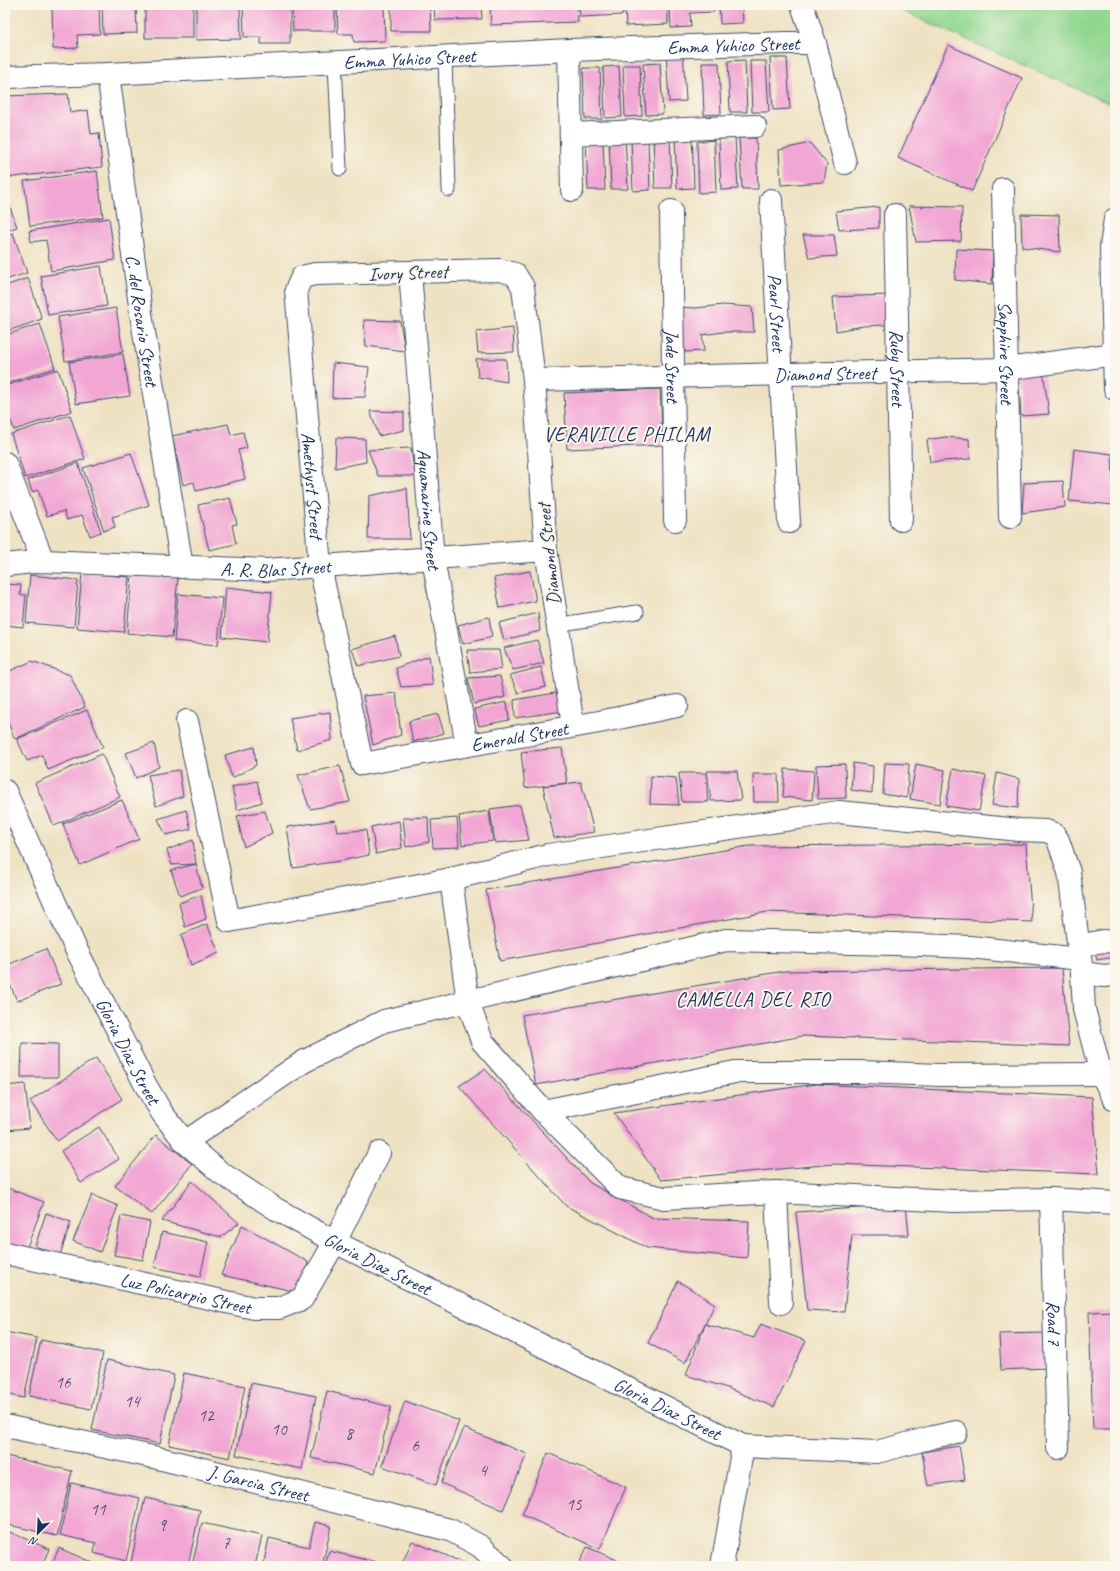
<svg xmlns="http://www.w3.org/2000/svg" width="1120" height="1571" font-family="Caveat,sans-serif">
	<rect width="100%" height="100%" fill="#fbf7ec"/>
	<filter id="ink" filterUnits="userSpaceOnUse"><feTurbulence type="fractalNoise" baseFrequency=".025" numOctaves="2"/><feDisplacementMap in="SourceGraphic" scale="8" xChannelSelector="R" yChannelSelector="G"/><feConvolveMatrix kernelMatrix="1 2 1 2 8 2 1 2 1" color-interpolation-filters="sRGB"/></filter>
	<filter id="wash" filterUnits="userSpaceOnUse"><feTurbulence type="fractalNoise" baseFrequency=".012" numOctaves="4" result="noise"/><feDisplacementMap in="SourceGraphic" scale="16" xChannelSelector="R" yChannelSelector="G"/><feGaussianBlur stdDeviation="0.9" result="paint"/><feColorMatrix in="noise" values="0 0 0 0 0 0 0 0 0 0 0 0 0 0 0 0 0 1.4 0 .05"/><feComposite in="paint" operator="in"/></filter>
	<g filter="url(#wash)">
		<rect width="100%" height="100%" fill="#efe2c3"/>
		<path fill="#92d791" stroke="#568378" d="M889,5H1115V106Z"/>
		<g id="blocks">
			<path fill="#f2a6d4" d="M52,5H99L100,34L77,35L78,48L53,49Z
				M102,5H136L137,33L103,34Z
				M145,5H193V38H145Z
				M196,5H240L241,39L196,40Z
				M243,5H290V44H261V37H244Z
				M292,5H335V31H293Z
				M337,5H384L385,41L354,42L353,34H338Z
				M391,5H430L431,31H391Z
				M434,5H481L482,19L435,20Z
				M490,5H577L578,22L491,25Z
				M579,5H622L623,15L580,17Z
				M625,5H668V24L626,26Z
				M670,5H714V12L690,13L691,27L671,28Z
				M719,5H742L743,23L720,24Z
				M948,45L1022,78L972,191L898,158Z
				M683,50L686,101L669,102L666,51Z
				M770,58H787L790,109L773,110Z
				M745,60L747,112H730L728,61Z
				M750,61H766L769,112H752Z
				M660,63L663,114L646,115L643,64Z
				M702,63H719L721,114L704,115Z
				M623,65H640L642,116L625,117Z
				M619,66L622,117L605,118L603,67Z
				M583,68H600L602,119H585Z
				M68,94L70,113L88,110L91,134L99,133L102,167L5,178V96Z
				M670,136L672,188H655L653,137Z
				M625,137L628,189H611L609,138Z
				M675,137H692L694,188L677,189Z
				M735,138L738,189L721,190L719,139Z
				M739,138H756L758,189H742Z
				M586,139H603L605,190H588Z
				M631,139H648L650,190L633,191Z
				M714,140L716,192L699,193L697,142Z
				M810,143L827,164L824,182L781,185L779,150Z
				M97,171L103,217L30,226L24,181Z
				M5,193L17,227L5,231Z
				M909,206L962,207L961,241L916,242Z
				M879,207V228L839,230L836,211Z
				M1021,214L1059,215L1060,252L1022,247Z
				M109,218L115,260L51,271L46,240L31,242L29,231Z
				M13,233L27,273L5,280V235Z
				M803,235H834L837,256L809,258Z
				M956,249L993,251L992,284L955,280Z
				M101,266L107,306L48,315L41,276Z
				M28,278L42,319L5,332V286Z
				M889,295L887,325L863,326L836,331L833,297Z
				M723,305L752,307L754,332H723L702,335L704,351L685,352L676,307L696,308Z
				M116,308L123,352L65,361L58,317Z
				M364,320L400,321L405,351L366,346Z
				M40,324L55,368L5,384V335Z
				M513,328L514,352L478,353L476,332Z
				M123,354L130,396L76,404L69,362Z
				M476,359H506L507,382L478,377Z
				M333,363L369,367L365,397L332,398Z
				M58,369L72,411L14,430L5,404V386Z
				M1043,371L1049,414L1021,416L1018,373Z
				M660,389L663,445L567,449L564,393Z
				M370,411L404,412V430L379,436Z
				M70,415L85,459L25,478L11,434Z
				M228,424L231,435L243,432L247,448L238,450L245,479L196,491L194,482L183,485L172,436Z
				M945,437L969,439L970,459L930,462L927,440Z
				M336,438L365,439L366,462L335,468Z
				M411,448L415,476H378L368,450Z
				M1074,449L1112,454L1114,505L1069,501Z
				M131,453L149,505L112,517L115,527L104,531L83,468Z
				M78,463L101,532L90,536L82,515L67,520L64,511L47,516L38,490L32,492L28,480Z
				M1063,481L1065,507L1022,513L1024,483Z
				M407,488L410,539H368L369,496Z
				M230,498L237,524L232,525L236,544L209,550L198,505Z
				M530,571L536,601L500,608L494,578Z
				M82,573L129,577L124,632L77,628Z
				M132,574L178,578L172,637L127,633Z
				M30,575L78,580L74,627L26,623Z
				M5,584L21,585L20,595H26L23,627L5,625Z
				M226,587L272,592L267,642L222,637Z
				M178,594L222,598L218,645L174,641Z
				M538,613L540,631L504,640L499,623Z
				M489,617L492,637L463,644L458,625Z
				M395,636L399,656L358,666L352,649Z
				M537,640L544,663L513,670L504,648Z
				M467,650H499L502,669L470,672Z
				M429,656L433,685L401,687L396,668Z
				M32,661L70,675L85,707L15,739L5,716V673Z
				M541,667L546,687L518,693L510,675Z
				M500,676L505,697L474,704L468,678Z
				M561,692L563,711L515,718L514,700Z
				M396,693L401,735L373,745L363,696Z
				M507,702L509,720L479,726L474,709Z
				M87,710L103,747L48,770L42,755L27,761L17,739Z
				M330,712L332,740L297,750L290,718Z
				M438,714L444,733L413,742L409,721Z
				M154,743L159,767L136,778L126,753Z
				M254,747L256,765L232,778L225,755Z
				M562,748L567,783L525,788L521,752Z
				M102,754L120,797L54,826L35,783Z
				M853,763L873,766L872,793L851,790Z
				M885,763L909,764L907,798L883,794Z
				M845,764L846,798L818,799L816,765Z
				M916,764L945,770L940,804L910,799Z
				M340,766L350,802L310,809L298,775Z
				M785,769L814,771L812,800L783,797Z
				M953,769L986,776L979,811L946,806Z
				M179,770L183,796L156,806L148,775Z
				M707,771H737L741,800L711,801Z
				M679,773H706L708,802H682Z
				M997,773L1019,779L1018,808L992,805Z
				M753,774H778L779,802H754Z
				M651,776L676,778L679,805L650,804Z
				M257,781L262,802L237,810L232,787Z
				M581,782L594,832L554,838L543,786Z
				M122,800L139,839L80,865L63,824Z
				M520,805L529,840L495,843L490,809Z
				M186,810L191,829L166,835L158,819Z
				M265,811L272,833L244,847L237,816Z
				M489,811L493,841L462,845L459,816Z
				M428,817L429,842L406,847L403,818Z
				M457,818L459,847L433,848L431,820Z
				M335,820L337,832L366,830L369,855L340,861L293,868L287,827Z
				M399,821L402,848L376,854L371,827Z
				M193,840L196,864L172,865L167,850Z
				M1026,844L1032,922L767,912L500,961L486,890L749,846Z
				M196,864L202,888L180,896L171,870Z
				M201,895L206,919L185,927L179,903Z
				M207,924L219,953L191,965L181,935Z
				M1115,946V957L1097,960L1094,949Z
				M46,949L61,984L17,1001L5,972V966Z
				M1062,968L1069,1046L803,1036L536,1085L522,1015L785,971Z
				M22,1043L58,1044V1077H21Z
				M96,1058L122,1099L57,1141L30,1101Z
				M485,1069L590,1183L653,1218L749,1221L747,1258L647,1248L566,1206L459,1086Z
				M25,1084L30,1128L5,1130V1086Z
				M816,1084L1092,1097L1099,1174L834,1164L661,1180L614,1113Z
				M99,1127L119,1159L81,1183L61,1151Z
				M156,1135L192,1164L152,1214L115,1186Z
				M192,1181L239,1223L221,1237L162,1221Z
				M5,1187L44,1202L24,1255L5,1247Z
				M92,1195L118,1206L100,1252L73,1241Z
				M906,1205L909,1235H852L844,1312L807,1310L796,1212Z
				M46,1213L71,1222L60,1255L35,1246Z
				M121,1216L150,1222L143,1260L114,1255Z
				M242,1225L308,1262L302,1293L221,1275Z
				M162,1232L208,1242L200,1277L154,1267Z
				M678,1281L715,1304L705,1324L754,1338L761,1324L806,1341L774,1407L727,1388L686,1375L705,1324L685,1363L648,1343Z
				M1115,1311V1429H1093L1089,1312Z
				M5,1332L37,1338L24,1398L5,1394Z
				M1044,1333L1046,1368L1001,1370L999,1334Z
				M41,1340L103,1353L91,1409L29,1396Z
				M107,1360L174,1375L160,1444L92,1430Z
				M184,1373L245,1386L230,1458L169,1445Z
				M251,1383L316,1396L302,1469L236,1455Z
				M327,1391L391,1407L375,1473L311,1458Z
				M405,1401L459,1421L436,1485L382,1466Z
				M464,1428L527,1454L503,1510L441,1483Z
				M959,1446L965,1480L928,1486L922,1452Z
				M548,1453L626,1487L600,1549L522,1515Z
				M6,1456L72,1471L57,1536L5,1524Z
				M71,1483L140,1498L126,1561L94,1553L96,1543L60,1535Z
				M145,1498L200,1510L188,1566H151L131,1562Z
				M315,1522L331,1526L322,1566H263L269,1538L309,1547Z
				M202,1523L262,1536L255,1566H192Z
				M5,1530L49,1549L42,1566H5Z
				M412,1541L471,1566H401Z
				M587,1547L631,1566H578Z
				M59,1548L100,1566H51Z
				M329,1551L389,1565L388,1566H325Z"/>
		</g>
	</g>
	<g filter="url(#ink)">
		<use href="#blocks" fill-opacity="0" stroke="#3b4a6d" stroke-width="1"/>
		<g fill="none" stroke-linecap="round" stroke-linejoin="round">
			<g stroke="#3b4a6d" stroke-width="15">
				<path id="lane" d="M445,57L449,190
					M335,63L340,169
					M556,625L637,612"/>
			</g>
			<g stroke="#3b4a6d" stroke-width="24">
				<g id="street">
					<path d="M802,5L815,43L845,163"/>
					<path d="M569,50L572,190"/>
					<path id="s1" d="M108,74L142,320L182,567"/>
					<path id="s2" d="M5,77L108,74L569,50L785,43H815"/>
					<path d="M571,134L755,126"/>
					<path id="s3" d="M1003,189L1010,517"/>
					<path id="s4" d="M771,200L789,522"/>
					<path id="s5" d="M671,211L675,520"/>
					<path id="s6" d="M895,215L901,520"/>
					<path d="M1115,219L1111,247L1115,389"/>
					<path id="s7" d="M410,272L433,559L467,745"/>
					<path id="s8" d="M534,380L1006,369L1115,354"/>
					<path d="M5,463L43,561"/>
					<path id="s9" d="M5,565L43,561L266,570L546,550"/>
					<path d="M187,721L229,921L451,879L548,855L839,812L1020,830L1046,831L1054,834L1058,840L1069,872L1082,973L1084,1009L1101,1074L1115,1100"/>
					<path id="s10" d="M573,726L546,550L534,380L523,287L515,274L500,270L315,274L302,277L296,290L320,566L362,764L599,722L677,706"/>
					<path id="s11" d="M5,791L75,947L145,1084L162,1113L185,1142L221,1173L276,1209L335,1242L743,1446L877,1452L933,1437L956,1432"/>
					<path d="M451,879L468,1002L482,1041L543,1111L620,1188L664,1198L776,1192L954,1201L1051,1199L1115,1203"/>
					<path d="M1078,946L1103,941L1115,942"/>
					<path d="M1082,973L1104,976L1115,975"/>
					<path d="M543,1111L735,1072H861L940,1075L1101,1074"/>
					<path d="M185,1142L303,1062L384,1021L726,940L895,944L970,947L1080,959"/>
					<path d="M776,1192L781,1303"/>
					<path id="s12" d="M1051,1199L1058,1448"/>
					<path id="s13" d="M5,1253L254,1308H279L302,1299L335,1242L379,1153"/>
					<path id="s14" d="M5,1426L158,1458L450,1530L480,1546L502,1566"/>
					<path d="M722,1566L743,1446"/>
				</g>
			</g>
			<use href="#lane" stroke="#fff" stroke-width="13"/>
			<use href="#street" stroke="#fff" stroke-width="22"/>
		</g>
	</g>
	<g text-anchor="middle" stroke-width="4" stroke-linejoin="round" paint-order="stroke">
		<g font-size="17" fill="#514d7c">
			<text x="63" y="1388">16</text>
			<text x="132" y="1407">14</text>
			<text x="206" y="1421">12</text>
			<text x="279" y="1435">10</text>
			<text x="349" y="1439">8</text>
			<text x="415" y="1451">6</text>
			<text x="483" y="1476">4</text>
			<text x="574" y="1510">15</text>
			<text x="98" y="1515">11</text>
			<text x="162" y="1531">9</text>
			<text x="226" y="1549">7</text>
		</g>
		<g font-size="19" fill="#1b2f5e" stroke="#fbf7ec">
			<text dy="7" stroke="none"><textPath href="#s2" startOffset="729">Emma Yuhico Street</textPath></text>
			<text dy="7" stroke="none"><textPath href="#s2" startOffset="405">Emma Yuhico Street</textPath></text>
			<text transform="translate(408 272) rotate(-2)" y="7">Ivory Street</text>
			<text dy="7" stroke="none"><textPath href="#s4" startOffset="113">Pearl Street</textPath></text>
			<text dy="7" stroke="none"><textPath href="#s1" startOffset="249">C. del Rosario Street</textPath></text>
			<text dy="7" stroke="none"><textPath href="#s3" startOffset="164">Sapphire Street</textPath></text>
			<text dy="7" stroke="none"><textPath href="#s5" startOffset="155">Jade Street</textPath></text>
			<text dy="7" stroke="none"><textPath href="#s6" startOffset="153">Ruby Street</textPath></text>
			<text dy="7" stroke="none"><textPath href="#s8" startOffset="291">Diamond Street</textPath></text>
			<text dy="7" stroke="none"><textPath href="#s10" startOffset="882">Amethyst Street</textPath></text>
			<text dy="7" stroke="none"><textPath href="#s7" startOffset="238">Aquamarine Street</textPath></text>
			<text transform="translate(548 554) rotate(-96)" y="7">Diamond Street</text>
			<text dy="7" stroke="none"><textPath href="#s9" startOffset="271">A. R. Blas Street</textPath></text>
			<text dy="7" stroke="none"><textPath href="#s10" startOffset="1325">Emerald Street</textPath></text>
			<text dy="7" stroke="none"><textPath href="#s11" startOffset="288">Gloria Diaz Street</textPath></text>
			<text dy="7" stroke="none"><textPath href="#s11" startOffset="624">Gloria Diaz Street</textPath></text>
			<text dy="7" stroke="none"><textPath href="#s13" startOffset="185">Luz Policarpio Street</textPath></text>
			<text dy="7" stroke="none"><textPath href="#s12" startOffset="124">Road 7</textPath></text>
			<text dy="7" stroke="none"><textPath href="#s11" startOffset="948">Gloria Diaz Street</textPath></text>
			<text dy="7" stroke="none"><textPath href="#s14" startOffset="260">J. Garcia Street</textPath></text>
		</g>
		<g font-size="20" letter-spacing="1" fill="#1b2f5e" stroke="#fbf7ec">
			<text x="627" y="441">VERAVILLE PHILAM</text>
			<text x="753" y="1006">CAMELLA DEL RIO</text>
		</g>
	</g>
	<rect width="1120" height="1571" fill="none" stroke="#fbf7ec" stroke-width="20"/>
	<g transform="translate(38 1533) rotate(204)" stroke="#fbf7ec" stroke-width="3" paint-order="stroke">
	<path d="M0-3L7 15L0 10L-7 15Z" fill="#1b2f5e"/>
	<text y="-6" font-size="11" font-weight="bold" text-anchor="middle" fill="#1b2f5e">N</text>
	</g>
</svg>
